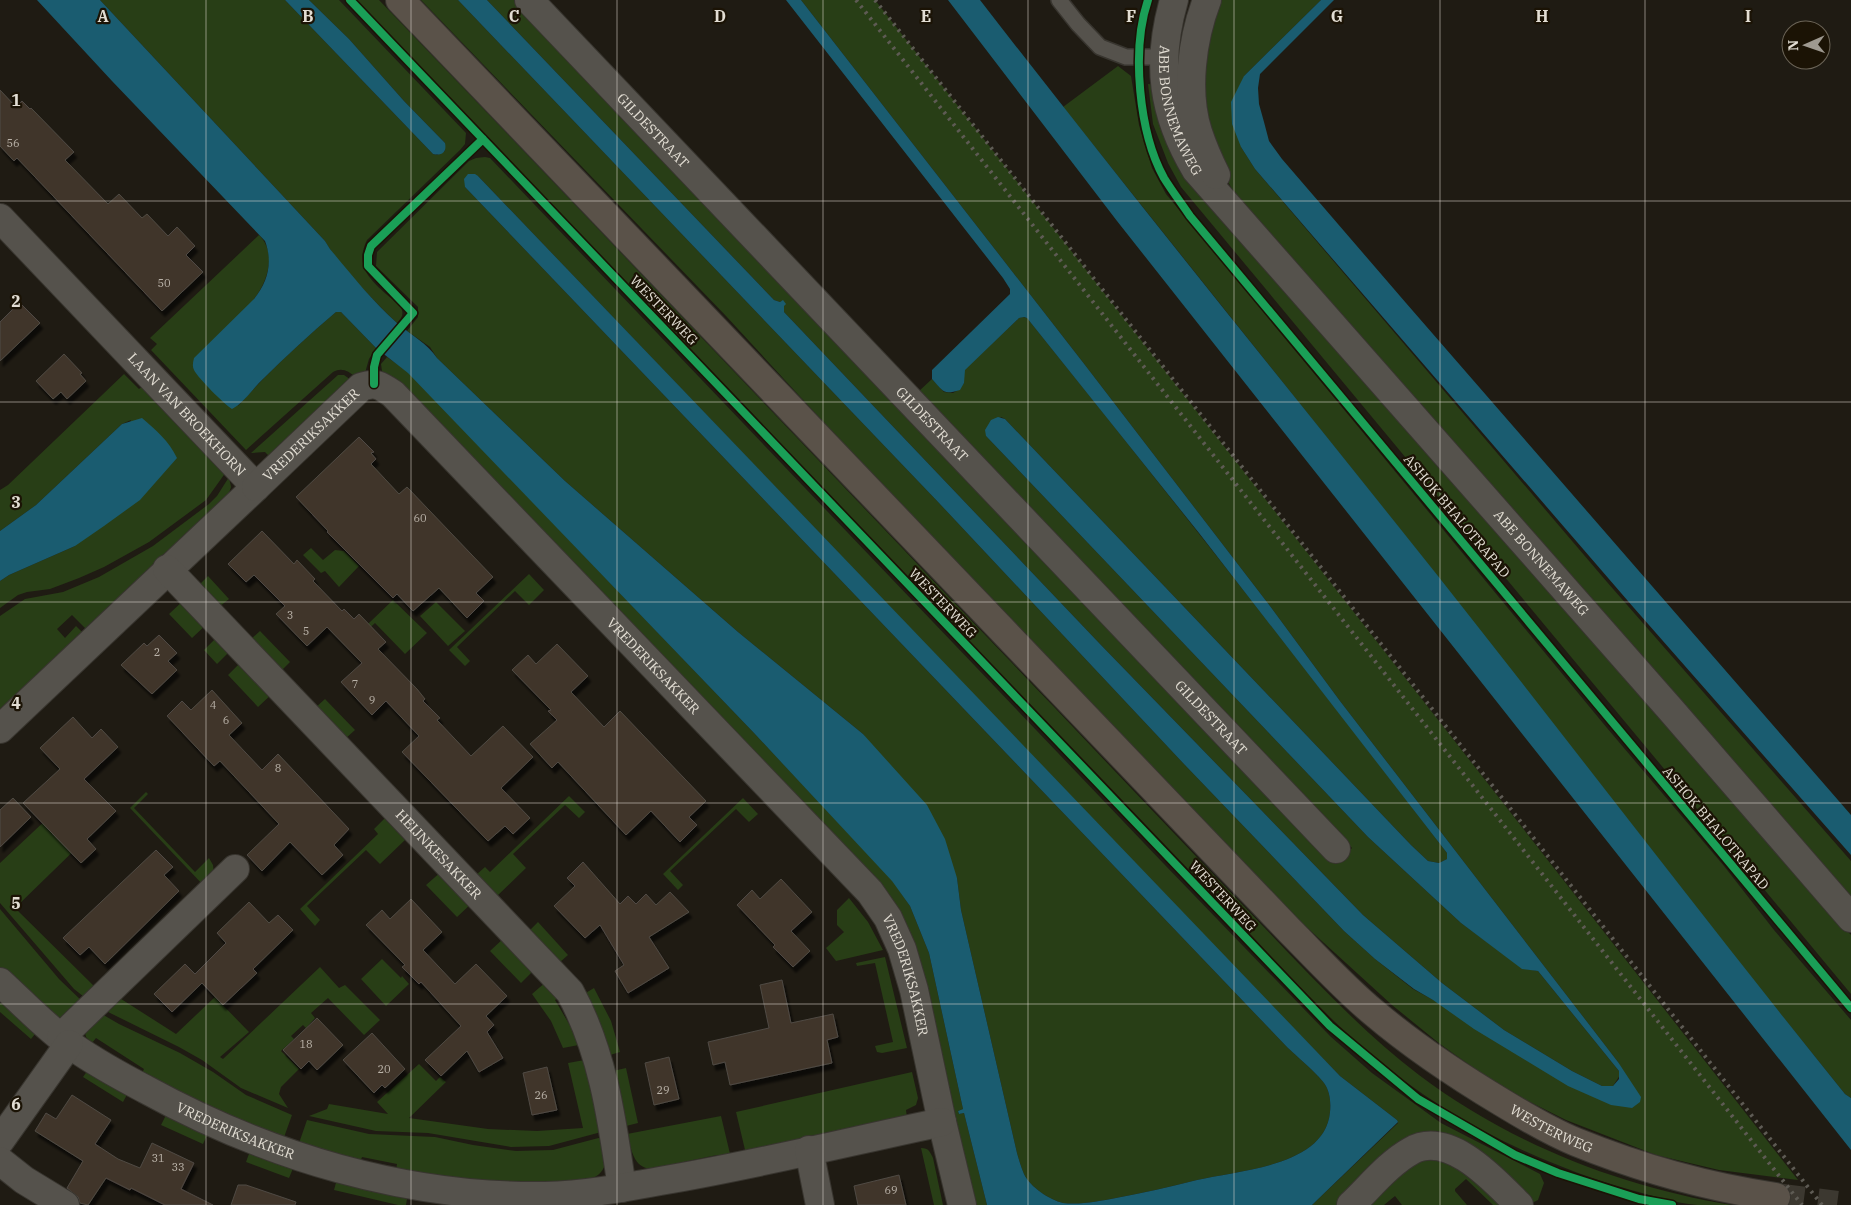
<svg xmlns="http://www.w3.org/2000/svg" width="1851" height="1205" font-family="'IBM Plex Serif',serif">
	<defs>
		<filter id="shadow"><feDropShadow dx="3" dy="5.5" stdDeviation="1" flood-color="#0009"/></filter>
	</defs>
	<rect width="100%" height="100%" fill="#1f1b13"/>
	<path fill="#283e16" d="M100,0H285L433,154L437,155L445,151V143L404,101L349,39L309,0H339L466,133L465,144L460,150L367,240C351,272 380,287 401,307C404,315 402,317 397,323C376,303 339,266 325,241Z
		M357,0H379C605,235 829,472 1055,708C1123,780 1191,851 1259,922C1310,975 1360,1030 1419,1075C1509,1143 1620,1187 1732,1205C1720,1205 1709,1205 1697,1205C1675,1203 1653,1196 1631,1190C1535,1163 1444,1117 1368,1052C1319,1010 1276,961 1232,915Z
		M421,0H458L939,503L1183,763L1344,931L1375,959L1413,989L1632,1108L1618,1062L1340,701L1270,606L1085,365L801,0H875L1798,1180L1719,1170L1656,1155L1566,1120L1502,1088L1440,1044L1392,1005L1278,901L884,488L726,316Z
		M487,0H514L1336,863L1352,848L918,392L932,379L944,392L953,393L958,390L964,383V370L1019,318L1023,317L1027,318C1169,494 1309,673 1447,853V859L1439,863L1428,861L1411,845L1005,419L1001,417L986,436L1368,837L1461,923L1522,968L1538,971L1619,1071L1620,1075L1613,1086H1602L1572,1071L1504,1030L1442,983L1363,915L1100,644L784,312L782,301L780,302L774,300Z
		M1217,0H1321L1244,76L1241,147L1255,169L1607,582L1851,861V898L1233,191L1213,154L1198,72Z
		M1118,66L1131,76L1139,125L1152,168L1166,194L1607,728L1724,866L1774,930L1851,1020V1098L1845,1094L1754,981L1439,578L1063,107Z
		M1148,84L1158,85L1164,114L1406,427L1725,794L1851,935V994L1181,187L1168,163L1153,124Z
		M485,157L490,158L1164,864L1330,1036L1372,1073L1441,1123L1540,1174L1544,1183L1538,1200L1534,1202H1530L1445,1140L1340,1205H1312L1398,1123L1397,1120L1340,1076L1266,1000L478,176L465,187L1286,1046C1296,1056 1317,1073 1324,1083C1330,1091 1331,1103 1330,1112C1325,1167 1238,1170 1197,1180C1170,1187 1143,1193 1116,1198C1099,1201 1081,1205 1063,1203C1050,1200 1030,1187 1024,1174C1021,1167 1019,1160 1017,1153L961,910L957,878L863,734L738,632L565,481L437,358L430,347L407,331L418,317V307L376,266L377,252L469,161L476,158Z
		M259,235C277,253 268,281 254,299L238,406C268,372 301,342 336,312H341L376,348L369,359L365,373L356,377C348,371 342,367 333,372L246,450L151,350L157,344L150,338Z
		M387,357L408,372L754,733L892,880L910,906L929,953L963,1109L958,1111L959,1114L964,1113L987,1205H972L913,950L382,371L381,364Z
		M124,374L139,389L144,385L226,472L206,500L149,542L104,567L79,578L50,589L27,592L18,595L0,608V581L9,575L75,546L131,420L122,424L36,505L0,531V490L8,485Z
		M338,375H344L351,380L270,457L265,452L251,453Z
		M229,477L231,487L228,496L88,631L72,615L57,629L65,638L76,626L84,634L0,714V616L25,599L63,592L99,577L153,546L209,504L217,496Z
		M311,548L323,560L335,550L344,551L359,566L339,587L325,571L321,573L303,555Z
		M529,574L544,590L529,605L515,591L457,647L470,661L465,666L449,650Z
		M208,576L229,599L219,607L199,585Z
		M184,600L207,624L192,638L169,614Z
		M393,600L427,633L405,654L375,623L349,647L346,645Z
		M436,602L465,631L448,646L420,616Z
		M260,631L290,662L280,672L250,640Z
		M218,636L231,650L217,664L204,650Z
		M242,661L273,693L258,707L228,675Z
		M325,699L355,730L345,739L315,708Z
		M146,792L148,794L134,808L195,872L209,858L213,865L214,875L205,887L130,808Z
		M569,796L585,812L579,818L565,805L513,854L526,868L496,897L476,875L485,867L490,872Z
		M743,798L758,814L749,822L736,809L670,871L683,885L678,890L663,874Z
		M388,815L390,816L386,820L405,840L380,864L366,850L307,906L320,920L315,926L300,909L378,834L374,829Z
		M49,817L90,835L15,908L98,990L88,1000L74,989L0,903V863Z
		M442,871L472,903L457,917L426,885Z
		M849,898L868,922L883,950L836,961L826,948L844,932L837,925V910Z
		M0,909L59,979L84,1003L64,1019L59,1018L0,967Z
		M538,922L568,955L559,963L529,931Z
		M505,937L535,969L521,983L490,951Z
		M885,957L907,1048L882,1053L877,1052L875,1046L893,1042L875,963L857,966L856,963Z
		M382,959L401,978L402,976L409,984L386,1006L361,979Z
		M320,967L339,988L345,985L380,1020L364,1035L328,998L311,1013L315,1018L306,1028L303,1025L291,1036L294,1039L281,1051L299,1069L281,1087L279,1094L288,1108L241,1088L202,1060L179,1047L104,1010L118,997L176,1034L215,997L249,1032L220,1057L223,1059Z
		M547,981L560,997L555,1000L575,1034L584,1044L563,1048L551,1021L532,994Z
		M594,988L611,1021L620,1052L610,1055L584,994Z
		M4,999L39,1029L31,1039L0,1012V1004Z
		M100,1013L119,1024L180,1053L213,1072L246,1095L292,1115L283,1140L141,1075L144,1069L96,1038L92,1043L86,1037L85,1033Z
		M590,1059L605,1131L549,1146L511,1147L428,1133L376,1131L309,1116L327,1109L329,1104L388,1114L377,1102L419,1064L436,1081L440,1077L446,1082L409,1118L488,1129L537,1131L583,1128L568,1063Z
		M90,1067L129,1091L123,1102L83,1077Z
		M626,1068L638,1123L626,1126L613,1071Z
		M912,1072L918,1098L916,1105L906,1110L907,1118L746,1154L736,1112Z
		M167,1113L208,1133L203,1144L161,1125Z
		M721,1116L731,1158L719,1160L717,1155L669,1165L670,1171C636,1170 635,1165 627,1134Z
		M307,1120L369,1134L435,1137L473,1145L516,1151L553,1150L606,1136C606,1149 610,1165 598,1175C575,1194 430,1175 396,1170L397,1164L362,1157L360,1163L298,1146Z
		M921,1148C929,1148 930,1152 933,1158L943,1205H934Z
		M250,1151L294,1166L289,1178L246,1162Z
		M1418,1157L1453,1161L1508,1205H1493L1466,1179L1455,1189V1191L1467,1205H1402L1395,1196L1384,1205H1363Z
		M337,1179L408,1193L406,1205H398L334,1190Z"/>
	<path fill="#1a5c70" d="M37,0H100L325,241L330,249C351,274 372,301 397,323C411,335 427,343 437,358L565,481L738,632L863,734L927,805L945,839L957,878L961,910L1017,1153C1019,1160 1021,1167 1024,1174C1030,1187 1050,1200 1063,1203C1081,1205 1099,1201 1116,1198C1143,1193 1170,1187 1197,1180C1238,1170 1325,1167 1330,1112C1331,1103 1330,1091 1324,1083C1317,1073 1296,1056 1286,1046L465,187L464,179L468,174H475L478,176L1340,1076L1397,1120L1398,1122L1312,1205H987L964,1113L959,1114L958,1111L963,1109L929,953L910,906L892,881L754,733L408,373L376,348L341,312H336C310,334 286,356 263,379C253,388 244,403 232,409C224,404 198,378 194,370C192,366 193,362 194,358L254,299C268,282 273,262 265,241L112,81Z
		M285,0H309L349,39L404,101L445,143C447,152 442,156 433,154Z
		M458,0H487L774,300L780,302L783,300L786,304L784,306V312L1100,644L1363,915L1442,983L1504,1030L1572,1071L1602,1086H1613L1619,1079V1071L1538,971L1522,969L1461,923L1368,837L986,436L985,430L991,420L998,417L1005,419L1411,845L1428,861L1439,863L1447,859V853L1199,533L1027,318L1024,317L1019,318L965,370L964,383L960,390C943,395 944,392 932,379V370L1010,294V289L1003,278L786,0H801L1085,365L1270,606L1340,701L1618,1062L1641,1097L1640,1102L1632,1108L1611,1105L1568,1086L1474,1029L1433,1000L1414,989L1375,959L1344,931L1183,763L939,503Z
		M948,0H980C1130,194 1285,384 1438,576C1574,748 1707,923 1845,1094L1851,1098V1150L1117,221Z
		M1321,0H1334L1260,74L1258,88L1259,104L1264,122L1269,141L1282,159L1406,303L1851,815V855L1634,608L1255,169L1241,147L1232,124L1231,102L1244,76Z
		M142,418C156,430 169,441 177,458L140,500L104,526L75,546L9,575L0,581V531L36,505L122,424Z"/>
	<path fill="#41362a" stroke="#4f4a44" filter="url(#shadow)" d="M0,90L16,107L22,101L30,109L31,108L74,152L65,160L108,204L119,194L142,218L147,214L168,236L177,227L195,246L186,255L203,272L162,311L17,158L14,161L0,146Z
		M18,304L20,306L22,305L40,323L0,361V322Z
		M64,354L82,373L80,374L86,381L67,399L61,392L53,399L36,381Z
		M359,437L374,452L371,453L376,459L371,464L399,494L407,487L493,577L476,593L484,601L467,618L439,588L413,611L397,594L393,598L327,532L328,531L296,497Z
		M262,531L294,564L297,560L315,579L313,581L342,611L344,609L354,619L359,614L386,642L378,649L417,689L425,699L423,701L440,718L437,720L471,756L503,726L533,757L501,788L530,818L513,834L505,826L488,841L402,752L419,736L386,701L372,715L341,682L362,663L327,627L307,646L276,614L285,606L254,575L246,582L228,564Z
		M159,635L177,653L168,661L177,670L152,694L121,665L144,643L147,646Z
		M557,644L588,676L571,692L604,727L620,711L706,801L689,817L697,825L680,842L651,811L626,835L558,762L552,768L530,744L557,720L548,711L551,710L512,670L528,655L536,664Z
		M212,690L242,723L229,735L262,770L278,754L349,829L334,845L343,855L322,875L290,842L262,871L247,855L279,824L220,761L214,766L167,716L182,701L191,710Z
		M73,717L92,738L101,729L118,747L84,779L116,811L87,839L96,849L81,863L23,803L60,769L40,748Z
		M13,798L31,817L0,847V810Z
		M156,850L173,867L164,875L179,891L105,964L89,947L80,955L63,938Z
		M583,862L620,904L628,896L636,904L646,894L656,905L670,892L689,912L649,937L669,968L628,993L615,971L624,965L600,925L585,938L554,906L575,886L567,878Z
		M781,879L812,912L791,931L810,951L793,967L773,947L775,945L737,905L752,890L760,899Z
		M411,899L442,932L423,950L455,984L476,964L507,996L486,1016L494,1025L487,1032L503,1058L479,1072L467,1051L441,1076L425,1060L461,1026L421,982L419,984L402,967L405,965L366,925L382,910L390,919Z
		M249,902L269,923L278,915L293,930L253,969L257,973L223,1005L202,983L172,1012L154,994L185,964L195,974L226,943L217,933Z
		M782,980L791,1023L833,1014L838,1037L827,1040L832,1063L730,1085L725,1062L713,1065L708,1042L769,1028L760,985Z
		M317,1018L343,1045L317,1070L309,1061L301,1069L283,1050Z
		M372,1033L405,1069L385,1088L382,1085L374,1093L343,1060Z
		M669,1057L679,1099L654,1105L645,1063Z
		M547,1067L557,1110L532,1115L523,1073Z
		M72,1095L111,1120L95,1144L118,1159L140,1168L152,1143L194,1163L181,1189L213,1205H165L131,1188L130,1190L106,1178L88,1205L80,1203L78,1197L67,1188L83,1161L35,1131L46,1113L56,1119Z
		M899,1175L906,1205H858L854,1186Z
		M238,1185H246L296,1202L295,1205H231Z"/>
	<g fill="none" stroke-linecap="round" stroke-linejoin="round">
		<path stroke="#3c3830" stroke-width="28" stroke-dasharray="28 14" stroke-linecap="butt" d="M1776,1197L1837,1205"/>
		<g stroke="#38352f" stroke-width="18">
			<path id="service" d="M1059,0L1078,24L1100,47L1126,57H1164"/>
		</g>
		<g stroke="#38352f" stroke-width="30">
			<g id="minor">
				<path id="s1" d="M529,0L1336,849"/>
				<path id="s2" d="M1174,0C1156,63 1162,113 1196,170L1671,710L1851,918"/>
				<path d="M1207,0C1192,39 1185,92 1198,132C1203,147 1209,161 1216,175"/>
				<path id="s3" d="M0,218L256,487L0,729"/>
				<path id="s4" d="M256,487L361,387C376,382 380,385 393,394L870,892L888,918L902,949L914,990L942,1122L962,1205"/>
				<path id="s5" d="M167,569L570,992C603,1052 612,1120 622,1188"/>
				<path id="s6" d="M0,982C23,1003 46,1028 72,1046C95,1062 120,1076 145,1089C267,1156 405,1198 545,1196C584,1195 622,1188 660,1181C755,1165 848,1142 942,1122"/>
				<path d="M61,1037L235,869"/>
				<path d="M0,1141L69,1044"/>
				<path d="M809,1150L820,1205"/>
				<path d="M0,1161L24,1180L65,1205"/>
				<path d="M1351,1205C1369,1188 1389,1163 1411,1151C1449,1129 1495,1181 1519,1205"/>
			</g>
		</g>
		<g stroke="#38352f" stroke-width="30">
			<g id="primary">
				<path id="s7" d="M400,0L1289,930C1316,957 1343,987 1373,1012C1413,1046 1458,1076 1503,1103C1526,1117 1551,1132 1576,1142C1640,1168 1708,1187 1776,1197"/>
			</g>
		</g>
		<use href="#service" stroke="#55524c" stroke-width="15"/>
		<use href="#minor" stroke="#55524c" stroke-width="28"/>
		<use href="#primary" stroke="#5a5249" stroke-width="28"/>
		<path stroke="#5e5b54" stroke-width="4" stroke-dasharray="2.5 5" stroke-linecap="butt" d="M856,0L1802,1205
			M875,0L1822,1205"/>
		<g stroke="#1b1305" stroke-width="11">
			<path id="cycleway" d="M350,0L1330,1026L1418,1099L1515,1155L1558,1173L1639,1199L1672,1205
				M1148,0C1131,50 1139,133 1164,178C1172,191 1182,204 1190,216L1851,1008
				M374,384V367L377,355L413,313L368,266V255L371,246L483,139"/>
		</g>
		<use href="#cycleway" stroke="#1a9f57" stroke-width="8"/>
	</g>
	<path fill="none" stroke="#e2ddd3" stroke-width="1" stroke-opacity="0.55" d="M206,0V1205M411,0V1205M617,0V1205M823,0V1205M1028,0V1205M1234,0V1205M1440,0V1205M1645,0V1205M0,201H1851M0,402H1851M0,602H1851M0,803H1851M0,1004H1851"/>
	<g text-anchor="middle" stroke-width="4.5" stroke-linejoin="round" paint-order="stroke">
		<g font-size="11" fill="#bab3a9">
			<text x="13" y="147">56</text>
			<text x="164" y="287">50</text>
			<text x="420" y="522">60</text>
			<text x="290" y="619">3</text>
			<text x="306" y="635">5</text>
			<text x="157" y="656">2</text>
			<text x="355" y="688">7</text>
			<text x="372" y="704">9</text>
			<text x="213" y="709">4</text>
			<text x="226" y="724">6</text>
			<text x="278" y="772">8</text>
			<text x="306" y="1048">18</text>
			<text x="384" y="1073">20</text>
			<text x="663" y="1094">29</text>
			<text x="541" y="1099">26</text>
			<text x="158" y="1162">31</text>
			<text x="178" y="1171">33</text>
			<text x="891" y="1194">69</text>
		</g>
		<g font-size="14" fill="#e2ddd3" stroke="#1b1305">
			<text dy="5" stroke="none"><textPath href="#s2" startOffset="114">ABE BONNEMAWEG</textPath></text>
			<text dy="5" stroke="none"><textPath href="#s1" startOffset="180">GILDESTRAAT</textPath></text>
			<text transform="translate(664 310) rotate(46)" y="5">WESTERWEG</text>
			<text dy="5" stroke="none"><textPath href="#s3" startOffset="271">LAAN VAN BROEKHORN</textPath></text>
			<text dy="5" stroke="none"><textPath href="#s1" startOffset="585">GILDESTRAAT</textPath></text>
			<text dy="5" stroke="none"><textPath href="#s4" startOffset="76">VREDERIKSAKKER</textPath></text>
			<text transform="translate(1457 516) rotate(50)" y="5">ASHOK BHALOTRAPAD</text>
			<text dy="5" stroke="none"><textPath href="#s2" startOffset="700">ABE BONNEMAWEG</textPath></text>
			<text transform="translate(943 603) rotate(46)" y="5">WESTERWEG</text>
			<text dy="5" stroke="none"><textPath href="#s4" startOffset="556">VREDERIKSAKKER</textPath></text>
			<text dy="5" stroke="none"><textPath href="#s1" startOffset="990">GILDESTRAAT</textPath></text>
			<text transform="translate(1716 828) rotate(50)" y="5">ASHOK BHALOTRAPAD</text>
			<text dy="5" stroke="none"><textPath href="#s5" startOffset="394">HEIJNKESAKKER</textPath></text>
			<text transform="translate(1223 896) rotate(47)" y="5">WESTERWEG</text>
			<text dy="5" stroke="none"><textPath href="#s4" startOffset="961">VREDERIKSAKKER</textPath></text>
			<text dy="5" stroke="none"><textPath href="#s7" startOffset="1618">WESTERWEG</textPath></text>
			<text dy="5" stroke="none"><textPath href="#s6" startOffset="281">VREDERIKSAKKER</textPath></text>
		</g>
	</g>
	<g font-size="16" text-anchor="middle" font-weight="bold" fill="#e2ddd3" stroke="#1b1305" stroke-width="4.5" stroke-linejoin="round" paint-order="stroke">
		<text x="103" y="22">A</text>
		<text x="308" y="22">B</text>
		<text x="514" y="22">C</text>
		<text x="720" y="22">D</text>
		<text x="926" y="22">E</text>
		<text x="1131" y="22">F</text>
		<text x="1337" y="22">G</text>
		<text x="1542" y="22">H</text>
		<text x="1748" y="22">I</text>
		<text x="16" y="106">1</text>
		<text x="16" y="307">2</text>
		<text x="16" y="508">3</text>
		<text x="16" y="709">4</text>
		<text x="16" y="909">5</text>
		<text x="16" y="1110">6</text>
	</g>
	<g transform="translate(1806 45) rotate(268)"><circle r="24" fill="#1b1305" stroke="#6b6457"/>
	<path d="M0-4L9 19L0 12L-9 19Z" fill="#9e9990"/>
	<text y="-8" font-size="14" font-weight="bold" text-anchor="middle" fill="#e2ddd3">N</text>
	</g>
</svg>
